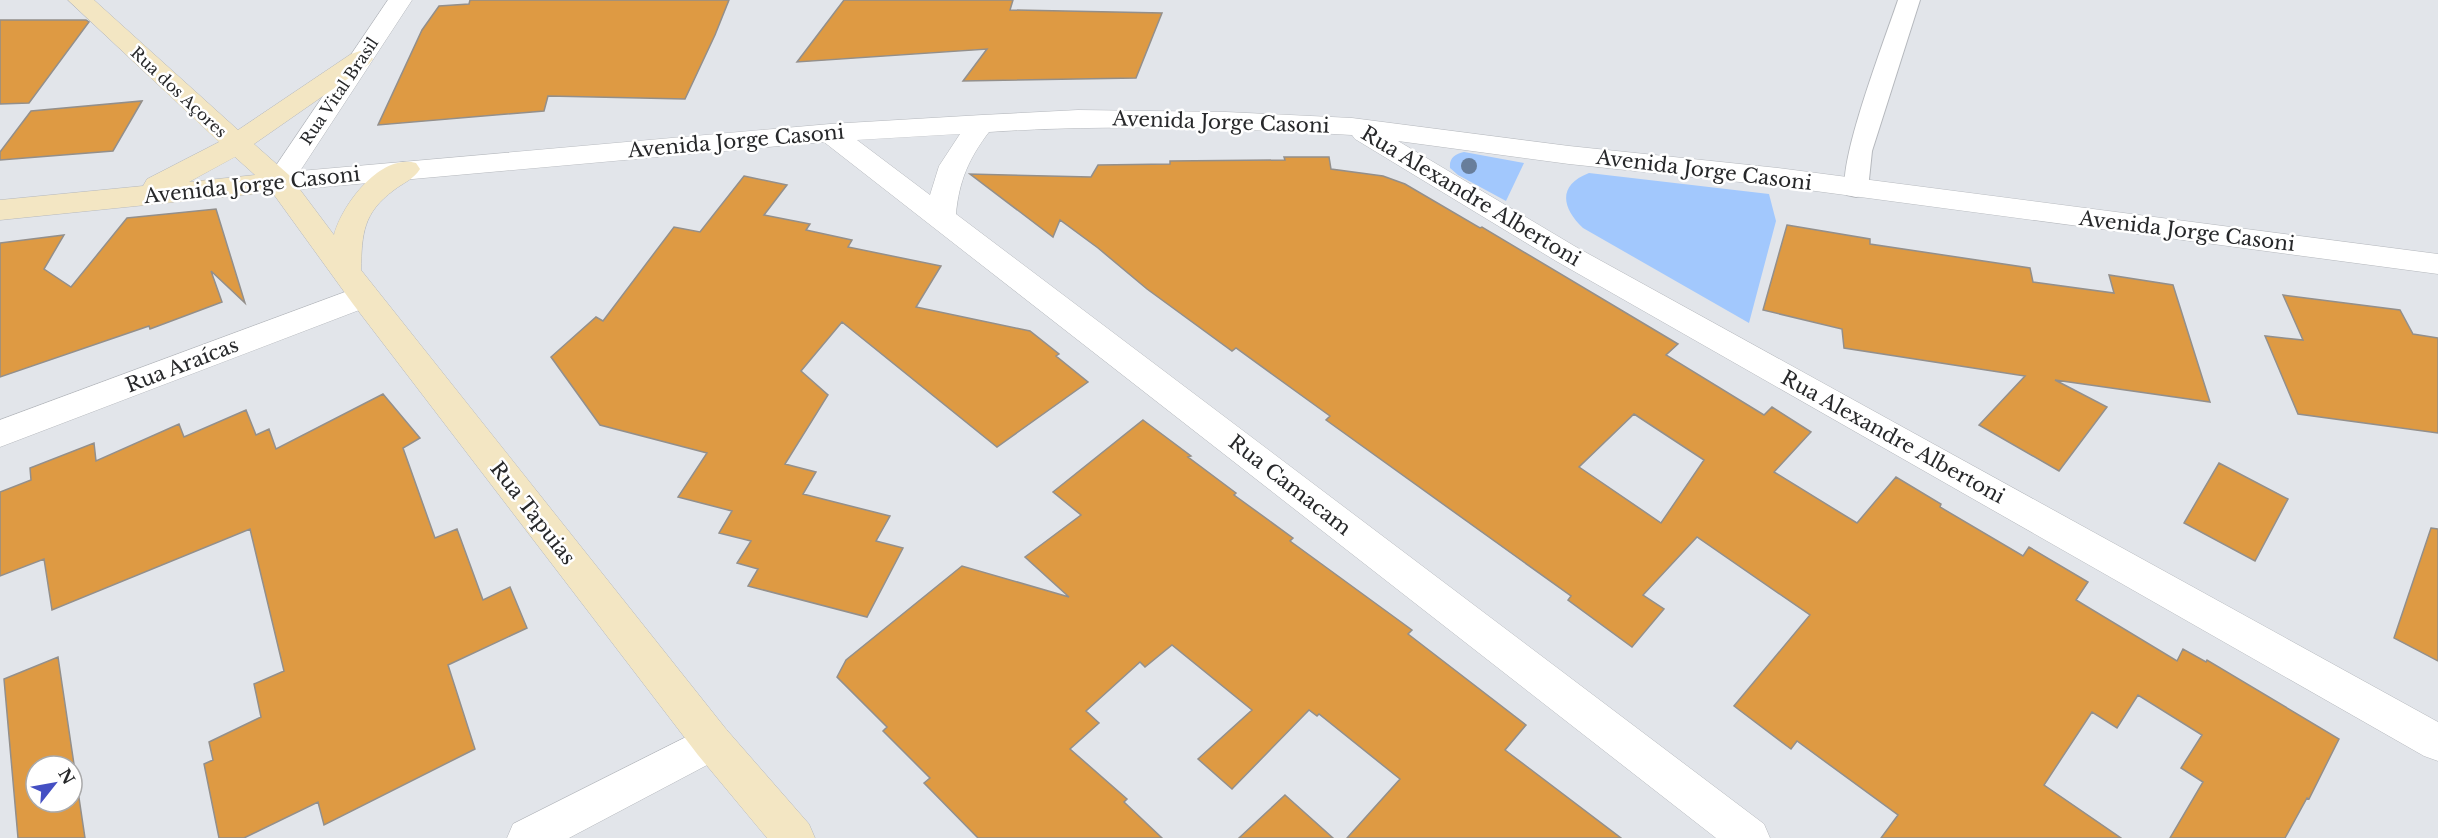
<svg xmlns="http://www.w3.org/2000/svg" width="2438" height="838" font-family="'Libre Baskerville',serif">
	<rect width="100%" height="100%" fill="#e2e5ea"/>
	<path fill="#a2c8fd" d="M1464,152L1524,163L1506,201L1458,175L1450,168C1449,158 1455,154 1464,152Z
		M1589,173L1769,194L1776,221L1749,323L1583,228C1561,207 1558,185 1589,173Z"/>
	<path fill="#de9a43" stroke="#938f8b" stroke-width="1.5" fill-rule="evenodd" d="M470,0H729L715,35L685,99L548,96L544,111L378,125L422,30L439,6L469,4Z
		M844,0H1013L1010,10L1162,13L1136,78L963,81L987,49L797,62Z
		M0,20H86L89,22L29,103L0,104Z
		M142,101L113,151L0,160V152L31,111Z
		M1284,157H1329L1331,169L1383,176L1405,184L1480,228L1482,227L1678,344L1666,355L1764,415L1772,407L1811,432L1774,472L1857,523L1896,477L1941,504L1940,507L2023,556L2029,547L2088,582L2076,600L2177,661L2183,649L2206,662L2207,660L2339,739L2309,799L2307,798L2285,838H2170L2203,782L2181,768L2202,735L2138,695L2117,728L2092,712L2044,785L2121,838H1881L1898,815L1797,741L1791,749L1734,706L1810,615L1697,537L1643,595L1664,609L1632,647L1568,600L1571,596L1326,420L1330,416L1236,348L1232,351L1147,289L1098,248L1060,220L1053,237L970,174L1091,177L1098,165L1170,164V161L1285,160ZM1634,414L1704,460L1661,523L1579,467Z
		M744,176L787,185L764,215L810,224L806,230L852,240L848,247L941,266L916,307L1030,331L1059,354L1056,356L1088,382L997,447L842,322L801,371L828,395L785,464L816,472L803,494L890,516L876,541L903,548L867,617L748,586L758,569L737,563L751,541L719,533L732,511L678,497L707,453L600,425L551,357L596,317L603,321L674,227L700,232Z
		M216,209L245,303L211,271L222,302L150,329L149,326L0,377V243L64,235L44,269L71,287L127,218Z
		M1787,225L1870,239V244L2030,268L2033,282L2114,293L2109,275L2173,285L2210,402L2055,380L2107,407L2059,471L1979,425L2025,376L1844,348L1842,329L1763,310Z
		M2283,295L2400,310L2413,334L2438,338V433L2298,414L2265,336L2303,340Z
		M383,394L420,438L403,448L435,538L457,529L483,600L510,587L527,628L448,665L475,749L324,825L318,802L244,838H219L204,764L213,760L209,742L261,717L254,684L284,671L250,529L52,610L44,559L0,576V492L31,480L30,468L94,443L96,461L179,424L184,437L246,410L256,435L269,429L276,449Z
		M1143,420L1191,456L1188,457L1236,493L1234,495L1293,538L1290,541L1412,630L1408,634L1526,725L1505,750L1621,838H1347L1400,779L1319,714L1317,716L1309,710L1232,789L1198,759L1252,710L1172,645L1145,667L1140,662L1086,711L1099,723L1070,749L1127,799L1124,802L1162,838H978L924,783L930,778L883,731L887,727L837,677L846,660L962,566L1069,597L1025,557L1081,515L1053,492Z
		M2219,463L2288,499L2255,561L2184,523Z
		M2431,528L2438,529V661L2394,638Z
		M58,657L85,838H18L4,679ZM36,766H72V802H36Z
		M1285,795L1333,838H1239Z"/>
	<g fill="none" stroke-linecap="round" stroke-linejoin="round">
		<g stroke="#b5b8bd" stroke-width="2">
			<path id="lane" d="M1898,0H1920L1872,151L1868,189L1865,195L1856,197L1847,195C1833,172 1888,31 1898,0Z"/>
		</g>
		<g stroke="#b5b8bd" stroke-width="1">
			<path id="street" d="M388,0H412L300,171L830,124L982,115L1078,110L1226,112L1352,118L1569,146L1778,168L2438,254V274L1778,186L1569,164L1398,141L1576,247L2438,722V761L2424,756L1556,261L1355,139L1352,135C1231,128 1111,124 989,132C969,158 959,181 956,214L1764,824L1770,838H1716L824,142L279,191L269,189L265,182ZM960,134L939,166L930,195L857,140Z
				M364,285L375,288L379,296L375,304L0,447V420Z
				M712,724L726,729L732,742L726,755L569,838H507L513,824Z"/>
		</g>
		<g stroke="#b5b8bd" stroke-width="1">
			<path id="secondary" d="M68,0H94L238,130L351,54L360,51L369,54L373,59L369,64L254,144L289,175L334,235C342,204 381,153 416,163L420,169C414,179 403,183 394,190C363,213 362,233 361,270L726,729L809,824L815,838H767L698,755L353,304L272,192L0,220V200L143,186L147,179L219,142ZM235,157L255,175L189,182Z"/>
		</g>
		<use href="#lane" fill="#fff" fill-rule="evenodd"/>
		<use href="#street" fill="#fff" fill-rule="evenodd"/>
		<use href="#secondary" fill="#f3e6c3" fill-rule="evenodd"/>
	</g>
	<circle fill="#687e9b" cx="1469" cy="166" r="8"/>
	<g text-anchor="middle" stroke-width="5" stroke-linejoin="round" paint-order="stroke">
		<g font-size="16" fill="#27282a" stroke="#fff">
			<text transform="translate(339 91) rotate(-56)" y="6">Rua Vital Brasil</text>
			<text transform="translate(179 92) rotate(43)" y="6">Rua dos Açores</text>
		</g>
		<g font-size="20" fill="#27282a" stroke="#fff">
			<text transform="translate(1221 122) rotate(2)" y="7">Avenida Jorge Casoni</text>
			<text transform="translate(736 141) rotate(-5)" y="7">Avenida Jorge Casoni</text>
			<text transform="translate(1704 170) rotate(7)" y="7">Avenida Jorge Casoni</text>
			<text transform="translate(252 185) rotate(-6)" y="7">Avenida Jorge Casoni</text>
			<text transform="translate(1471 196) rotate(31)" y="7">Rua Alexandre Albertoni</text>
			<text transform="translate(2187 231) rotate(7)" y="7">Avenida Jorge Casoni</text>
			<text transform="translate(182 365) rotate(-21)" y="7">Rua Araícas</text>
			<text transform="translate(1893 437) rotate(29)" y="7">Rua Alexandre Albertoni</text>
			<text transform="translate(1290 485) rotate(38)" y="7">Rua Camacam</text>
			<text transform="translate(533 513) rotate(52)" y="7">Rua Tapuias</text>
		</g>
	</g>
	<g transform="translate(54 784) rotate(59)"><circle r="28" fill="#ffffff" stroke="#a9a9aa" stroke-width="1.5"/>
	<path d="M0-4.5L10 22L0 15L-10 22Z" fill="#444fc3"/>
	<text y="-9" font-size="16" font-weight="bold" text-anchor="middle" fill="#27282a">N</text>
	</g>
</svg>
